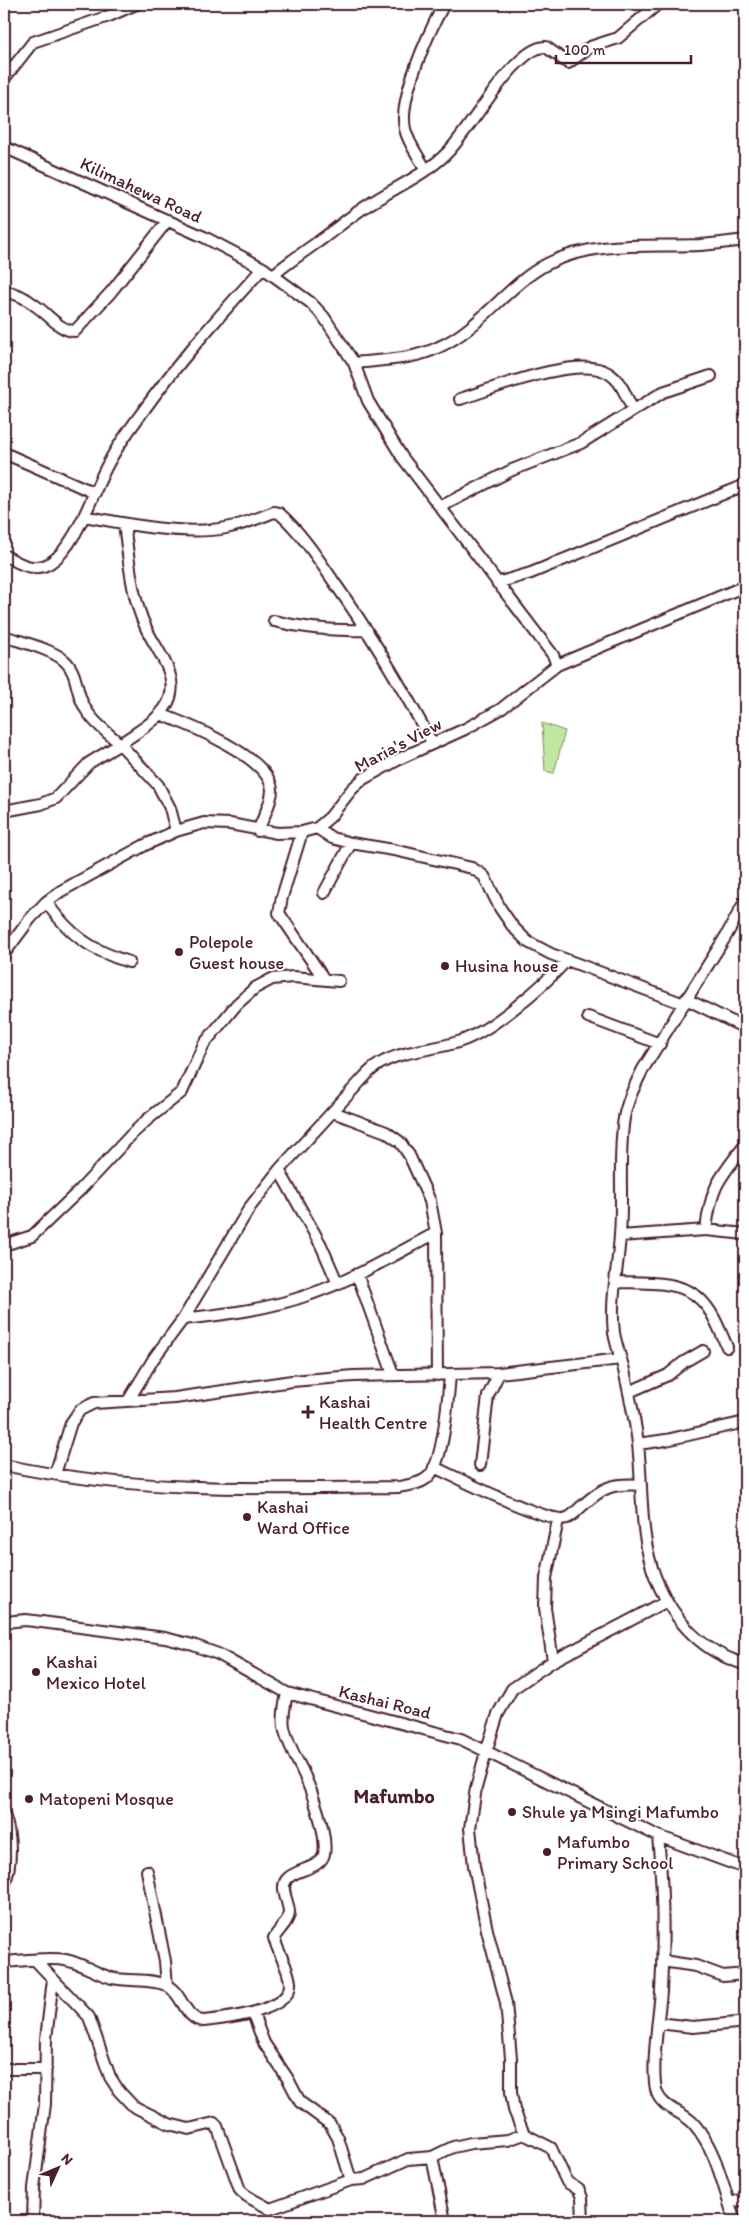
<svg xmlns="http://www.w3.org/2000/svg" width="749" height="2225" font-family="Itim,sans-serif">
	<rect width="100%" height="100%" fill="#fff"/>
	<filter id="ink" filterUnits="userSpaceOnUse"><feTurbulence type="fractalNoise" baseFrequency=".02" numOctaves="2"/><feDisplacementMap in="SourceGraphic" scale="10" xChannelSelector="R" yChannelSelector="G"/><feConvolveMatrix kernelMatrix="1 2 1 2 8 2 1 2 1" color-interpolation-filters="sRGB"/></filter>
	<g filter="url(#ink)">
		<path fill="#c0e8a3" stroke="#858467" d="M542,723L565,731L554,773L545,771Z"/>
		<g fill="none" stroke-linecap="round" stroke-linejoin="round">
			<g stroke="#4a1f2b" stroke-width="14">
				<path id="minor" d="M4,79L33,42L109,16L136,4
					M4,147L204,237L263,268L311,303L324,317L354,363L368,401L402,457L553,655L557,665
					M426,170C419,157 408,143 405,129C398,98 429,32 444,4
					M273,275C289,262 305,251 322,239C337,228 352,215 368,205C394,188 425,175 447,153C469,132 516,45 546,47L568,63L590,47L618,38L658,4
					M4,291C16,293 26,298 36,306C48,314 60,331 75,331L111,292L168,220
					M354,363C382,360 413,360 439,347C481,328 507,285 547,264C594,240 649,247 700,245C715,244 730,242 745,240
					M460,399C493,389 579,354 608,373C622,381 626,397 633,410
					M4,453L95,493
					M440,507L512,470L581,443L663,392L711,376
					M84,516C125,524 185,536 226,528C242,525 259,518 274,512L279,513C300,531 319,560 334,582C371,634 402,687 432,743
					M4,555C18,563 34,573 50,563C78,545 93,490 109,462C118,445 130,429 141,414C178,362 220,315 263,268
					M497,583L531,573L745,485
					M274,621C306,629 335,631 367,630
					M4,636C21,642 52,649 65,661C77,672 76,691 83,704C90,720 107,732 120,744C136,732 163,719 170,698C178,673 156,650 146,628C131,596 129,559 124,524
					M160,714C187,724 270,757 272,790C272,803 262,819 258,831
					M4,811L41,804L56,798L89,763L120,744L158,785L170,808L176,831
					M317,828L332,838L351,843L394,850L472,868L484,876L500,908L513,927L528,942L551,954L684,1004
					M302,832L282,897L279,913L324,979
					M324,893L351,843
					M745,901L726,936L643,1069C635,1085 627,1101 624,1118C618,1156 623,1197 620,1235C618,1268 610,1301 614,1333C616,1344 620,1356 623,1366C629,1392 635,1418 638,1444C643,1489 639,1537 656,1579C674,1621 701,1652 745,1664
					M46,902C70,935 90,950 129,962
					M4,954L30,919L46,902L61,891L145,845L176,831L204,823L230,824L277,833L302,832L317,828L330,817L352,789L363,779L401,758L465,729L501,709L557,665L745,586
					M686,999L745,1028
					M588,1017L660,1044
					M333,1112L386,1132L400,1142L409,1155L430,1201L436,1233L437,1375
					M279,1170L321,1245L338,1284
					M706,1230C711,1186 719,1179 745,1145
					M620,1236L706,1230L745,1234
					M4,1245L32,1236L80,1190L131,1135L148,1119L182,1092L204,1044L237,1004L255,988L272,979L293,977L339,981
					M357,1274L393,1374
					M615,1282C641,1283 681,1279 701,1300C714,1313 720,1331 727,1347
					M183,1319C227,1314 270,1309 311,1294C355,1279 395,1254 436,1233
					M629,1392L668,1375L684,1362L703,1351
					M128,1401L154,1358L183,1319L250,1207L279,1170L368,1073C392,1049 430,1052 461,1041C493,1030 544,985 567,960
					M638,1444L666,1440L745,1422
					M4,1465C133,1493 267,1489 399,1487C408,1485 421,1484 428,1477C444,1463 448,1397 450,1375
					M480,1465L488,1396L499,1373
					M434,1467C455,1477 551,1525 567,1518C573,1516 577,1510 582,1506C603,1487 612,1483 641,1485
					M55,1474L71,1423L80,1410L94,1403L175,1398L292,1381L353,1376L499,1373L621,1359
					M4,1622L26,1620L165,1638L193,1645L218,1654L287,1693L461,1739L658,1836L745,1868
					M553,1661L545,1608L546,1578L558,1520
					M4,1815C12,1836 12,1864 4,1886
					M658,1836C663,1888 664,1940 661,1991C659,2015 650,2073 657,2093C663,2109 684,2112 694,2124C718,2152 723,2188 735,2221
					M147,1871L165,1961L167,1986
					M36,1961L89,2017L110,2077L119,2091L133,2106L169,2124L189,2129L214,2123L217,2126L240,2190C246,2198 261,2203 270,2209L351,2180L364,2179L408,2159L432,2157L453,2147L471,2143L508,2140L524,2134
					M662,1961L696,1966L723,1976L745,1974
					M4,1962C21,1961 49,1957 65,1960C82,1963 96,1974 112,1978C129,1982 150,1978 166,1985C183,1993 184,2019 203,2021C222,2019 292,2012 290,1983C289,1968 278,1953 274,1938C278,1930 289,1922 289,1912C289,1902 279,1888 287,1879C295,1869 321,1869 324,1854C328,1834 311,1789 302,1770C295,1756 287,1742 284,1727C282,1716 285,1704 287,1693
					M253,2014L264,2043L288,2079L300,2102L330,2124L338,2138L351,2180
					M658,2023L693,2027L737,2023
					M4,2069H46
					M432,2157L445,2221
					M729,2203L745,2199
					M33,2221L34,2188L45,2104L46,2039L53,1979
					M583,2221L582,2198L579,2190L567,2182L551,2148L524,2134L514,2110L511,2092V2058L506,2003L487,1930L474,1866L470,1828L476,1788L486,1752L498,1714L512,1689L553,1661L667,1601"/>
			</g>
			<use href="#minor" stroke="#fff" stroke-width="10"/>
		</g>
	</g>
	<g fill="#4a1f2b" stroke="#fff" stroke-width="2">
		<circle cx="179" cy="952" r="5"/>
		<circle cx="445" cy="966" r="5"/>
		<path d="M305.5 1404.5h5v5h5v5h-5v5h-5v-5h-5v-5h5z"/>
		<circle cx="247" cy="1517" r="5"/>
		<circle cx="36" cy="1672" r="5"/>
		<circle cx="29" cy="1799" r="5"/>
		<circle cx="512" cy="1812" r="5"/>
		<circle cx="547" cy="1852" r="5"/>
	</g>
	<g text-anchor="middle" stroke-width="4" stroke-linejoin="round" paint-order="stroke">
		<g font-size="18" fill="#4a1f2b" stroke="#fff">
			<text transform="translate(141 190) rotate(25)" y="6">Kilimahewa Road</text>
			<text transform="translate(398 745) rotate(-28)" y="6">Maria's View</text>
			<text transform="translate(385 1702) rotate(14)" y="6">Kashai Road</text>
		</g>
		<g font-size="18" fill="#4a1f2b" stroke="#fff" text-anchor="start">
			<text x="189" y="948">Polepole<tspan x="189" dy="21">Guest house</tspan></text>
			<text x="455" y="972">Husina house</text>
			<text x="319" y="1408">Kashai<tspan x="319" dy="21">Health Centre</tspan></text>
			<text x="257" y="1513">Kashai<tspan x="257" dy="21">Ward Office</tspan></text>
			<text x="46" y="1668">Kashai<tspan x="46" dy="21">Mexico Hotel</tspan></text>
			<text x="39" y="1805">Matopeni Mosque</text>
			<text x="522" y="1818">Shule ya Msingi Mafumbo</text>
			<text x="557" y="1848">Mafumbo<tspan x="557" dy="21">Primary School</tspan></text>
		</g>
		<g font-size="20" font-weight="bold" fill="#4a1f2b" stroke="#fff">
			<text x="394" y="1803">Mafumbo</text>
		</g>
	</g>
	<rect width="749" height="2225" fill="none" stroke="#fff" stroke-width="20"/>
	<rect x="10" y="10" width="729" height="2205" fill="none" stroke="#4a1f2b" stroke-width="2" filter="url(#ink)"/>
	<g transform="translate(58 2168) rotate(46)" stroke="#ffffff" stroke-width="4" paint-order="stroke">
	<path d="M0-4L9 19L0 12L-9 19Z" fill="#4a1f2b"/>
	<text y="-8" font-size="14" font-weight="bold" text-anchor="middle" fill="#4a1f2b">N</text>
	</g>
	<path d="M556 55v8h135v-8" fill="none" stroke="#4a1f2b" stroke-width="2.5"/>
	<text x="564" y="55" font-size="15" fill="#4a1f2b" stroke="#ffffff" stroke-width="4" paint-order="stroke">100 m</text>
</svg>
